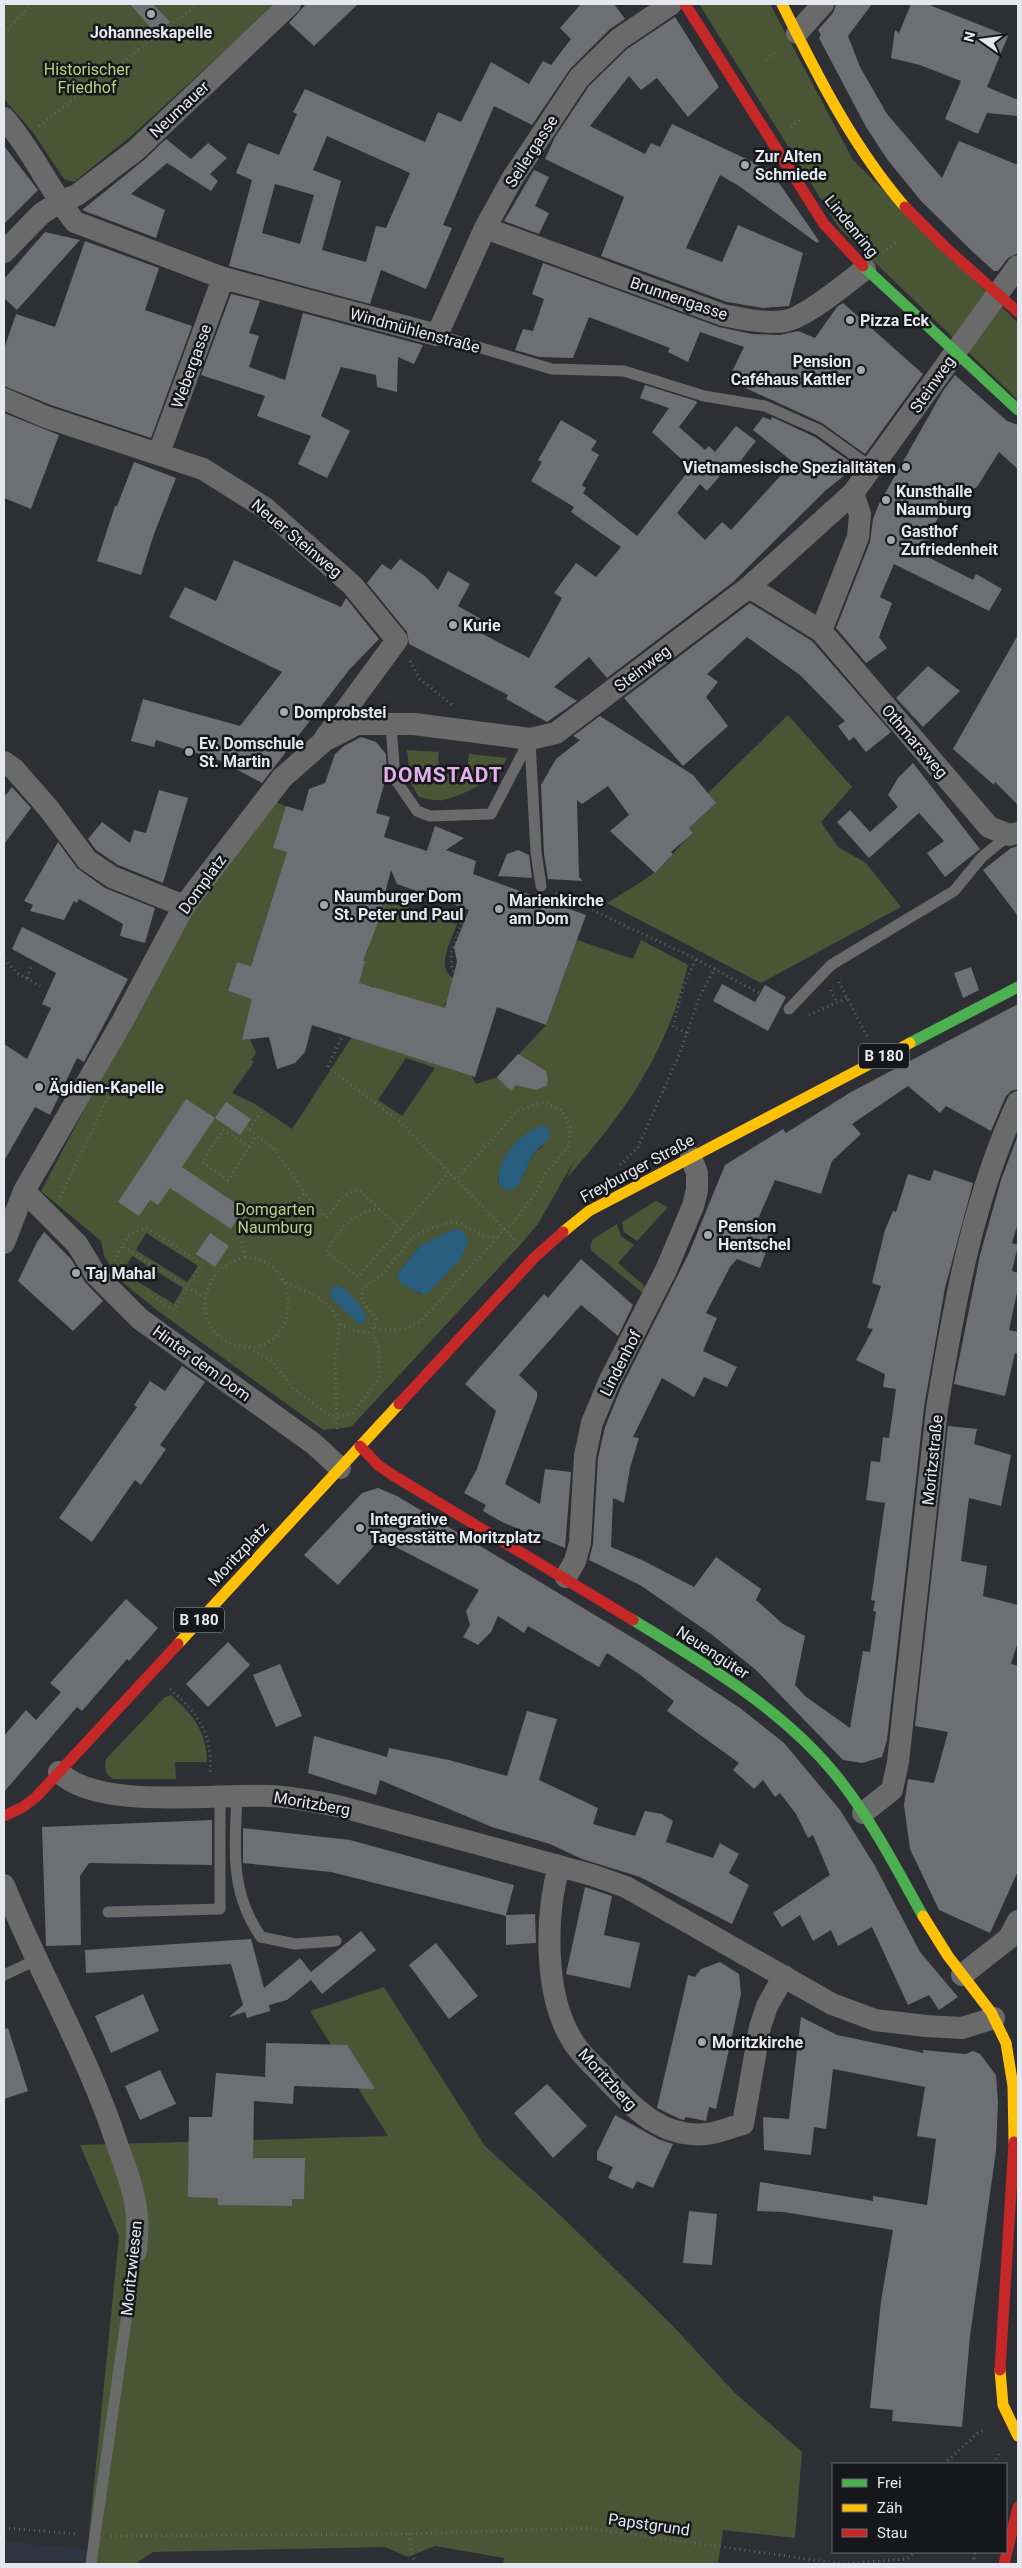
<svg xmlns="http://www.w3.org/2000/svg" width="1022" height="2568" font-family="Roboto,sans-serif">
	<rect width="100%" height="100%" fill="#2e2f35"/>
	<path fill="#2f3442" d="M4,2541L89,2550L86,2564H4Z"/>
	<path fill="#495534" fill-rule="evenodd" d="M4,4H276L130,137L74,182L64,179L32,131L4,99Z
		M699,4H770L853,160L1018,323V400L839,228Z
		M788,715L852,787L821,822L838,847L866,863L901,907L761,983L607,903C622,893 639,884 654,873C669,862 678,845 693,833L689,828L716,803L708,793Z
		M407,750L439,752C436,768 443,776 460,776L467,770L469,754L507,758C499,777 467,794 447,799C437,802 428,799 419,797L411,784Z
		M275,802L286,806L287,852L251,966L237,962L228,991L262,1002L251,1035L242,1037L243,1040L250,1039L256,1053L251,1060L254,1062L232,1093L255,1104L292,1129L352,1037L472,1076L476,1084L498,1077L546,1025L577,940L633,959L641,940L688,965C682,986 677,1007 668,1027C645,1084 607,1133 566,1179L575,1159L538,1224L520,1245L351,1427L323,1430L158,1311L121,1281L104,1256L101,1241L41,1191L191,909ZM406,1058L435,1068L402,1116L378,1100ZM544,1145L533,1154L520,1182L499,1185L498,1177L503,1161ZM146,1233L198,1266L187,1282L136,1250ZM421,1245L420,1294L397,1274ZM132,1256L183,1288L174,1304L122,1272Z
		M380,897L407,905L409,909L457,924C452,939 435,967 453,978V992L449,991L452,994L449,1003L446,1002L444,1005L448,1006L445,1013L374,990V987L372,986L353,984L364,961L361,960L363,951L367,952L368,949L364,948L383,902Z
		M656,1201L668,1207L637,1241L624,1232L622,1222Z
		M617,1224L621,1236L634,1245L618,1263L647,1288L644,1294L592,1251L590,1246L593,1239Z
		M171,1695C193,1715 207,1732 207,1762H175L176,1779H113C105,1773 104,1769 106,1759L165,1697Z
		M384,1987L485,2146L562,2217L672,2325L735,2393L802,2452L795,2538L723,2530L718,2564H503L504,2558L435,2546L408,2557L385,2547L153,2552L135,2564H86L119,2236L80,2145L388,2136L310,2011Z"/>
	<path fill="#295d7e" d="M543,1125L549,1128L550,1137L533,1154L520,1182L514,1189L506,1190L499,1185C494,1160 521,1132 543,1125Z
		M457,1228L465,1235L468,1242L461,1259L427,1294C417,1294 410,1287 401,1284L397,1274L421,1245Z
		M340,1286C349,1293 364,1306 366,1319L363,1323H358L332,1299L330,1292L333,1287Z"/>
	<path fill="#6e6f74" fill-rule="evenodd" d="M130,4H153L170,22L156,34Z
		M306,4H358L314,46L289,23Z
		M581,4H614L625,19L610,29L570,69L532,125L494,106L443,225L452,228L426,289L381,270L370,304L229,266L252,180L236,173L248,143L279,155L297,114L293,112L305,89L425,142L438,112L461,122L491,62L529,84L543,61L551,65L571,39L560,28ZM327,136L410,173L386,228L376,226L366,262L322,250L341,181L313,170ZM275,184L314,195L300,244L262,233Z
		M836,4H872L848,36L860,67L887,114L942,178L959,141L1018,165V253L1008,258L998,271H994L974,253L921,201L887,159L866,127L819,38L821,35L818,30L833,13Z
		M911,4H927L1008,36L987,87L1018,100V116L987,113L978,134L945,119L961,81L920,65L891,58L895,30L899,33Z
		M675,17L719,87L688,117L657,78L641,90L629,76L590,126L645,154L651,143L660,147L672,124L770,170L819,241L817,243L739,186L720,175L686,248L722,262L738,225L803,253L789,306L763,308L727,302L601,256L624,197L545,159L555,137L589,86L627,49Z
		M166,139L191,159L208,143L227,158L210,174L218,181L211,191L167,163L131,194L165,210L156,238L82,210L144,160Z
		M4,146L38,190L4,224Z
		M534,170L549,177L535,206L549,213L539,234L504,221Z
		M45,232L80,240L17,310L4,298V279Z
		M85,241L159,268L145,310L192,326L151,438L51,405L4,386V349L16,314L55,327Z
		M543,263L719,327L752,334L779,335L798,331L815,338L837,307L843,303L923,374L865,454L822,423L728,380L744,347L700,332L688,362L668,352L670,348L589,317L573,358L539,357L515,350L523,329L533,331L544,299L532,294Z
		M231,294L260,301L249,333L259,336L249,367L285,380L303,313L423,345L414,364L398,357L397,392L377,387L376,375L341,367L321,416L350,431L327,478L298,464L311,436L257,416L265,396L201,375Z
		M955,375L1007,421L1018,425V469L999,452L977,487L963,494L953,488L920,553L973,580L976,574L1002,589L989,611L894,564L880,597L892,603L879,637L887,648L866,663L836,628L870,542L873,519L879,504L943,391Z
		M645,385L696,401L697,403L679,427L705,450L709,446L715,452L736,426L756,441L735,468L730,464L707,491L700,484L677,513L705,540L722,522L731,530L793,462L753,430L763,417L771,420L772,417L815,437L856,466L825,491L732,583L607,678L589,657L554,687L577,701L547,722L506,699L508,695L409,644L407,632L367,583L382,564L391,570L400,559L425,576L438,590L448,571L470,584L458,606L481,619L475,630L529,658L562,598L554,593L576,563L596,577L621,547L571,512L574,507L531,481L542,462L538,460L561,420L597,441L591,450L599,455L582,485L586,488L583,493L637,536L691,468L652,432L669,408L640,398Z
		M4,413L59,435L31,509L4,498Z
		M134,462L176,478L154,534L141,575L97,561L115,506H117Z
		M234,560L341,607L346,598L379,639L349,670L262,783L219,760L156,740L154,747L131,741L143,699L240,726L282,672L169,617L185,587L216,601Z
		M750,603L812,641L891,732L866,752L854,737L849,741L838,726L845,721L800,675L747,637L707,674L718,682L706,697L728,726L683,766L624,698Z
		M1018,635V805L995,782L994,785L953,749Z
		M928,666L960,691L923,727L896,698Z
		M600,716L693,775L716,803L689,828L693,833L671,852L673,854L655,873L610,831L629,815L608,786L582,804L577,800L579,877L583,881L548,879L544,854L541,785L556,759L580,740L573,736Z
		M361,737L376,742L386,754L387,774L376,813L390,817L384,837L427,851L435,826L464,838L446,850L476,861L473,874L586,915L546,1025L497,1007L475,1077L312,1025L305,1052L295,1063L277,1069L269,1037L242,1040L252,999L228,991L237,962L251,966L287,852L273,848L286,806L303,811L309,789L325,783L335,754L344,746ZM391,870L397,884L469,910L454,947L457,962L445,1008L359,983L365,961H363L377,925Z
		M913,763L980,849L945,877L927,853L944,841L919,813L869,858L837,822L850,810L870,832L898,807L888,795L898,778Z
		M12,787L31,808L4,844V797Z
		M159,790L188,798L163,883L118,865L96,850L88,839L102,822L130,843L134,830L146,833Z
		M58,842L77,868L105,888L155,908L145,943L120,936L123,924L79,899L77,903L74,901L64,920L30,911L33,905L24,901Z
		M1018,846V916L983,870L1011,848Z
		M518,850L529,855L532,878L498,876L507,854Z
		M22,927L128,979L84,1062L77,1058L50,1115L35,1107L4,1161V1044L27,1059L51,1008L42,1004L56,973L12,949Z
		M971,967L979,990L963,998L954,973Z
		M722,984L755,1002L765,985L786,997L768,1031L713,1001Z
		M1018,1004V1089L1011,1091L1006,1096L991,1131L946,1106L940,1113L908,1086L852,1124L861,1134L832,1161L821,1194L775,1180L755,1226L773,1234L760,1268L737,1259L730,1267L706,1313L717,1318L703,1351L737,1367L727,1387L704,1377L694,1397L662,1378L633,1437L639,1438L630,1468L624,1503L613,1498L611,1547L642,1560L694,1587L716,1557L761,1589L756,1600L783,1624L805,1636L795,1685L805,1696L850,1728L863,1651L870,1652L876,1612L873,1611L875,1601L871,1600L885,1503L866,1500L871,1461L880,1462L883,1437L889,1438L896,1389L883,1387L885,1374L856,1360L873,1329L867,1328L881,1286L872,1283L885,1230L893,1211L896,1212L908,1174L930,1181L934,1170L973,1183L945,1288L924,1407L887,1740L882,1757L862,1763L843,1760L756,1670L711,1634L640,1585L589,1560L593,1544L598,1458L605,1427L621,1388L689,1253L725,1165L783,1129L786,1133L851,1092Z
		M518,1054L546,1071L548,1081L546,1086L536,1090L516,1085L511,1091L497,1077Z
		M186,1099L215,1118L226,1102L251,1119L240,1135L215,1118L182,1167L244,1209L231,1229L170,1188L158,1205L150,1200L139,1216L118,1202Z
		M1018,1135V1223L1012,1243L1018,1245L1012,1271L1018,1273V1288L1009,1330L1018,1332V1354L1015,1353L1005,1396L954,1384L980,1255L1001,1180Z
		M44,1232L71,1259L85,1282L103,1301L73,1331L18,1281L37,1242Z
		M210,1233L229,1246L215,1267L196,1254Z
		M581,1259L633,1305L618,1336L581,1305L519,1375L537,1392V1398L505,1484L540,1504L545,1469L571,1472L565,1548L502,1522L483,1511L486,1505L464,1493L477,1469L496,1411L465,1384L544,1294L548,1298Z
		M182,1366L205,1382L160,1445L166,1449L141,1485L135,1480L92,1542L59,1518L137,1407L134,1405L150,1381L165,1391Z
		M948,1426L977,1429L974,1444L1011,1455L1001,1506L969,1498L961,1561L987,1566L983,1596L1018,1605V1641L1011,1664L1018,1666V1871L990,1933L939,1910L910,1849L904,1805L908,1779L934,1783L948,1732L915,1726Z
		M378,1488L397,1496L643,1644L740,1708L784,1743L840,1810L875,1866L920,1952L958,1997L939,2010L929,1995L908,2005L872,1927L838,1946L831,1930L813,1941L800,1915L782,1927L773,1913L830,1875L813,1835L808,1838L796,1814L780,1793L775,1797L763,1780L754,1789L733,1770L739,1763L667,1711L674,1701L639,1674L607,1653L599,1667L528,1626L524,1633L498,1616L491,1632L478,1645L463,1637L470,1625L466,1611L479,1590L388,1543L382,1537L338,1585L304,1555L362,1493Z
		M126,1599L158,1628L129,1661L127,1659L82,1711L77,1707L4,1792V1736L26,1710L36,1720L61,1692L50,1683Z
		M228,1642L250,1665L208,1707L186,1684Z
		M280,1664L302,1716L276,1727L253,1675Z
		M527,1711L557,1719L539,1780L598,1808L593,1824L635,1836L645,1811L662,1814L673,1821L666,1842L713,1858L720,1843L739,1854L729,1873L749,1885L732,1924L640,1877L582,1859L550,1844L492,1827L380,1780L376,1795L308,1773L314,1736L387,1757L389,1748L449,1760L507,1776Z
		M212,1820V1865L89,1863L80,1876L81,1945L46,1946L42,1827Z
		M243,1828L350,1840L514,1885L506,1915L535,1914L536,1943L506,1945V1916L331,1872L243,1863Z
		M585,1887L612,1896L604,1935L640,1943L630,1988L566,1974Z
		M361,1931L376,1950L322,1994L311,1980L287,2000L269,2005L270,2011L247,2018L245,2012L229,2017L243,2005L231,1964L86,1973L85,1950L251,1939L264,1988L300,1958L311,1972Z
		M436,1943L478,1996L449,2019L409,1965Z
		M720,1962L739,1974L741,1994L716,2109L709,2107L706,2121L686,2117L684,2120L680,2119L657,2108L688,1975L695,1977L701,1969Z
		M143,1994L159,2031L111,2053L95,2016Z
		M801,2017L837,2035L924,2053L922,2050L966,2054L973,2051L980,2054L996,2075L998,2102L996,2151L970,2336L962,2427L892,2421L893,2410L870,2408L881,2301L893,2230L784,2212L757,2211L760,2182L873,2201V2196L927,2205L936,2139L917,2136L925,2087L833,2069L826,2129L814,2127L811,2155L764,2150L763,2117L789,2119Z
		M8,2028L28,2091L4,2099V2029Z
		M266,2043L347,2045L375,2089L294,2086L293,2104L254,2101L253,2158H305L304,2199H292V2206L218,2205V2198L188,2197L189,2117H212L216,2073L265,2077Z
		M160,2070L176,2104L140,2120L125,2086Z
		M547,2084L587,2126L553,2158L514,2113Z
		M615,2115L658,2139L673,2144L653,2188L637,2181L633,2189L608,2178L613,2167L597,2160V2152Z
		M689,2211L717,2214L712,2265L683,2263Z"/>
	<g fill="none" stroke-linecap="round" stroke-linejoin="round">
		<path stroke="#646566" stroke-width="3" stroke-dasharray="1 4" stroke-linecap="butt" d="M4,33L32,4
			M766,60L777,50
			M39,126L198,4
			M791,127L801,120
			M883,253L896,242
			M410,661L420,679L452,705
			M430,848L434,831
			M442,888L459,895L463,886
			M556,893L696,959L774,1001
			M4,959L17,973L40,986
			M458,974L452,970L451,953L463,918L459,895
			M27,978L31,967
			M839,982L868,1038
			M831,990L837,1003
			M809,1015L847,998
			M687,1033L699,998L715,968
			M343,1034L328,1067L399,1121L516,1241
			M246,1127L274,1149L305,1193
			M249,1129L263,1109
			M249,1147L223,1130L202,1162L228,1180L257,1135
			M620,1165L638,1147L679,1055L687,1033L673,1027L682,990L696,959
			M60,1197L115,1083
			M380,1209C353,1211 339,1229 327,1252L358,1277L449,1172
			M245,1257C273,1258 290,1279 288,1308C281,1374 185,1349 209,1287C216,1270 228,1262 245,1257Z
			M245,1257L239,1236L257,1207L293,1203L305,1193L326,1217C338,1205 340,1193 359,1190L400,1228
			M114,1261L122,1246
			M282,1280L318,1297L332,1309L340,1324L353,1330L367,1333L372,1330
			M148,1293L174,1310L202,1264L147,1228L130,1234L122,1246L205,1298
			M375,1327C393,1332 404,1331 420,1322L497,1238
			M249,1348L271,1360L293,1388L327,1414L337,1417L352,1414L379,1379V1348L372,1330L376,1319L362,1300L361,1290L383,1274L413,1237L425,1230L451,1222L461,1224L486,1237H497L518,1217L533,1197L546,1173L569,1146L570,1127L562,1110L544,1102L517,1111L456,1180
			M337,1429L335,1360L340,1324
			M170,1689C199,1714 213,1735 210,1774
			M944,2464L979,2432L985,2430
			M994,2464L1000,2451
			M4,2528L78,2534
			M408,2534L415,2564
			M111,2536L408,2534L588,2528L842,2564L907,2559L914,2552
			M973,2564L975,2552"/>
		<path stroke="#6a6a6a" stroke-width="11" d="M437,335L552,369L624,371L704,396L765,406L819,430L872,468
			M391,724L395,779L417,811L430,816L491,814L530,739
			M530,741L536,852L541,886
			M789,1009L831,965L954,891L982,857L1009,835
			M237,1795C235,1848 229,1891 261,1937L295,1944L336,1941
			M108,1912L220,1909V1795
			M4,1975L36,1960
			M91,2564L136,2251"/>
		<path stroke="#6a6a6a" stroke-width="22" d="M797,33L823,4
			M4,118C32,150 49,189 75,222L223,278L437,335L485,228L512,179L579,78L619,39L671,4
			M485,228L723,315C742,319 765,324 785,321C805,318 847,283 865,269
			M4,252L41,214L59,202L77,195L136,150L290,4
			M4,399L46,417L203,469L265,508L352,585L397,640L325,738
			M159,453L223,278
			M749,587L821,631L989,827L1009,835L1018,833
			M821,631L858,537L860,514L853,493
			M4,762L14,769L49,809L87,860L112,877L184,906
			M24,1191L77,1244L96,1275L140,1319L314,1444L340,1468
			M4,1243L24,1191L122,1022L184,906L282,778L324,741L357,724H414L530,739L556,733L749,587L853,493L1018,266
			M566,1577L575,1561L580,1543L585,1456L592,1423L609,1382L666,1270L693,1206L697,1190V1173L691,1157
			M59,1772C98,1811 216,1793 270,1796C295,1797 318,1802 342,1807L592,1875L626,1887L832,2004L875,2020L926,2026L962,2028L994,2018
			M863,1813L892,1790L898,1762L937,1409C954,1304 973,1198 1018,1102
			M559,1866C545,1916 544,1995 572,2040C581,2056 598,2069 610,2083C636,2111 664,2138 706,2134C718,2133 731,2127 743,2124L760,2027L767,2006L784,1976
			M4,1885C39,1973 89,2056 118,2147C126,2169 135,2193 137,2216C138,2227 137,2240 136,2251
			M962,1975L1009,1938L1018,1921"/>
		<path stroke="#4caf50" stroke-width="11" d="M863,266L1018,410
			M910,1043L1018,987
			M633,1620C705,1664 781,1708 835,1774C870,1817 896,1868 923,1916"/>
		<path stroke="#ffc107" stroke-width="11" d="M782,4C817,75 853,147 905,207
			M563,1232L589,1211L910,1043
			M178,1644L399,1404
			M923,1916L948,1956L991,2012L1006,2043L1013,2086L1014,2142
			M1000,2370L1003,2405L1018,2436"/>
		<path stroke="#c62828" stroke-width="11" d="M685,4L824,224L863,266
			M905,207L945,247L1018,312
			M399,1404L535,1257L563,1232
			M360,1446L378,1465L394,1476L633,1620
			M4,1816L23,1807L36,1797L178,1644
			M1000,2370L1014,2142
			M1004,2564L1018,2507"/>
	</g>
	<g fill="#a6a7ae" stroke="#15171b" stroke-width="2">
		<circle cx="151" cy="14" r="5"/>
		<circle cx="745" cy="165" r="5"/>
		<circle cx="850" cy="320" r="5"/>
		<circle cx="861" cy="370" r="5"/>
		<circle cx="906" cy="467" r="5"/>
		<circle cx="886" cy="500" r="5"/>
		<circle cx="891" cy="540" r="5"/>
		<circle cx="453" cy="625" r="5"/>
		<circle cx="284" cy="712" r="5"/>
		<circle cx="189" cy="752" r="5"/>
		<circle cx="324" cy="905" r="5"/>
		<circle cx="499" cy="909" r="5"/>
		<circle cx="39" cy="1087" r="5"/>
		<circle cx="708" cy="1235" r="5"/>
		<circle cx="76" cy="1273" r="5"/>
		<circle cx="360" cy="1528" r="5"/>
		<circle cx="702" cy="2042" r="5"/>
	</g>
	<g text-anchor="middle" stroke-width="5" stroke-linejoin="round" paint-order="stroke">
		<g fill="#15171b" stroke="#a7a9af" stroke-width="1">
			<rect x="859" y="1043.5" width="50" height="25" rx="4"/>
			<rect x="174" y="1607.5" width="50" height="25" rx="4"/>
		</g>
		<g font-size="15" font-weight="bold" fill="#e6e8ef">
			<text x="884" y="1061">B 180</text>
			<text x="199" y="1625">B 180</text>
		</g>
		<g font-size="16" font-weight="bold" fill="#e6e8ef" stroke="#15171b" text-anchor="start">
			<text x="151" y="38" text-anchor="middle">Johanneskapelle</text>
			<text x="755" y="162">Zur Alten<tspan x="755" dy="18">Schmiede</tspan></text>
			<text x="860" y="326">Pizza Eck</text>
			<text x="851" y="367" text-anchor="end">Pension<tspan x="851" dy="18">Caféhaus Kattler</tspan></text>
			<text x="896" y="473" text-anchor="end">Vietnamesische Spezialitäten</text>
			<text x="896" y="497">Kunsthalle<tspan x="896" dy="18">Naumburg</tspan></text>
			<text x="901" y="537">Gasthof<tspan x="901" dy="18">Zufriedenheit</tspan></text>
			<text x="463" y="631">Kurie</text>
			<text x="294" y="718">Domprobstei</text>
			<text x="199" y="749">Ev. Domschule<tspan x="199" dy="18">St. Martin</tspan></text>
			<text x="334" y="902">Naumburger Dom<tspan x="334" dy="18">St. Peter und Paul</tspan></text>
			<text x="509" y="906">Marienkirche<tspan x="509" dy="18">am Dom</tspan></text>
			<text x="49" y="1093">Ägidien-Kapelle</text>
			<text x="718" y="1232">Pension<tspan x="718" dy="18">Hentschel</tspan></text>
			<text x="86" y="1279">Taj Mahal</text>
			<text x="370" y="1525">Integrative<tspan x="370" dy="18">Tagesstätte Moritzplatz</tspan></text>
			<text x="712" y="2048">Moritzkirche</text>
		</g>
		<g font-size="16" fill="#b5d281" stroke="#15171b">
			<text x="87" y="75">Historischer<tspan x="87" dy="18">Friedhof</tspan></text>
			<text x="275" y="1215">Domgarten<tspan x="275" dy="18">Naumburg</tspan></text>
		</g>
		<g font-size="16" fill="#e6e8ef" stroke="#15171b">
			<text transform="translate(179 109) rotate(-43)" y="6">Neumauer</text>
			<text transform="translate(531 151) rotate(-57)" y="6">Seilergasse</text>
			<text transform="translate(852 226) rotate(51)" y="6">Lindenring</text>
			<text transform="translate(679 298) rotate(19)" y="6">Brunnengasse</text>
			<text transform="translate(415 330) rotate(15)" y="6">Windmühlenstraße</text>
			<text transform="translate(191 366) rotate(-70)" y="6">Webergasse</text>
			<text transform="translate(932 384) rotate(-55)" y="6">Steinweg</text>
			<text transform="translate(297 538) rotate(40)" y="6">Neuer Steinweg</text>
			<text transform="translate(642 668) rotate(-37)" y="6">Steinweg</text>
			<text transform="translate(915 741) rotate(49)" y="6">Othmarsweg</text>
			<text transform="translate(202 884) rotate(-54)" y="6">Domplatz</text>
			<text transform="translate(637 1168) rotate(-28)" y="6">Freyburger Straße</text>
			<text transform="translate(202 1363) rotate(36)" y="6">Hinter dem Dom</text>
			<text transform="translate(620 1363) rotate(-63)" y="6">Lindenhof</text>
			<text transform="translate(932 1460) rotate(-84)" y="6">Moritzstraße</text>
			<text transform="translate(238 1554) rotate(-47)" y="6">Moritzplatz</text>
			<text transform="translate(713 1652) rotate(33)" y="6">Neuengüter</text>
			<text transform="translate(312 1803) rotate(10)" y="6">Moritzberg</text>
			<text transform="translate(608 2079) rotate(47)" y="6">Moritzberg</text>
			<text transform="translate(131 2268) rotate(-84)" y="6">Moritzwiesen</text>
			<text transform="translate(649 2524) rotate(8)" y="6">Papstgrund</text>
		</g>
		<g font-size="21" font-weight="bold" letter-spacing="1" fill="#e4b0ec" stroke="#15171b">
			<text x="443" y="782">DOMSTADT</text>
		</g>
	</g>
	<rect width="1022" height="2568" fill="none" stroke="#e6e8ef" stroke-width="10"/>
	<rect x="832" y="2463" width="175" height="90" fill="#15171b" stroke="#696b70"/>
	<rect x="842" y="2479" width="25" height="8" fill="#4caf50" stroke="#696b70"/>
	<text x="877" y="2488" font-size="15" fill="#e6e8ef">Frei</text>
	<rect x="842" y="2504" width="25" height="8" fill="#ffc107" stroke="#696b70"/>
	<text x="877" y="2513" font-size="15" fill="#e6e8ef">Zäh</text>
	<rect x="842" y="2529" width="25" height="8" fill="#c62828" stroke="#696b70"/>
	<text x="877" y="2538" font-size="15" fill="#e6e8ef">Stau</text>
	<g transform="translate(982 40) rotate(284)" stroke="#15171b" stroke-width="4" paint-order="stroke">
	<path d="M0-4L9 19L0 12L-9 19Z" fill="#e6e8ef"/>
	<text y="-8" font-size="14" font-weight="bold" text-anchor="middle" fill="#e6e8ef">N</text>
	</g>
</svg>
